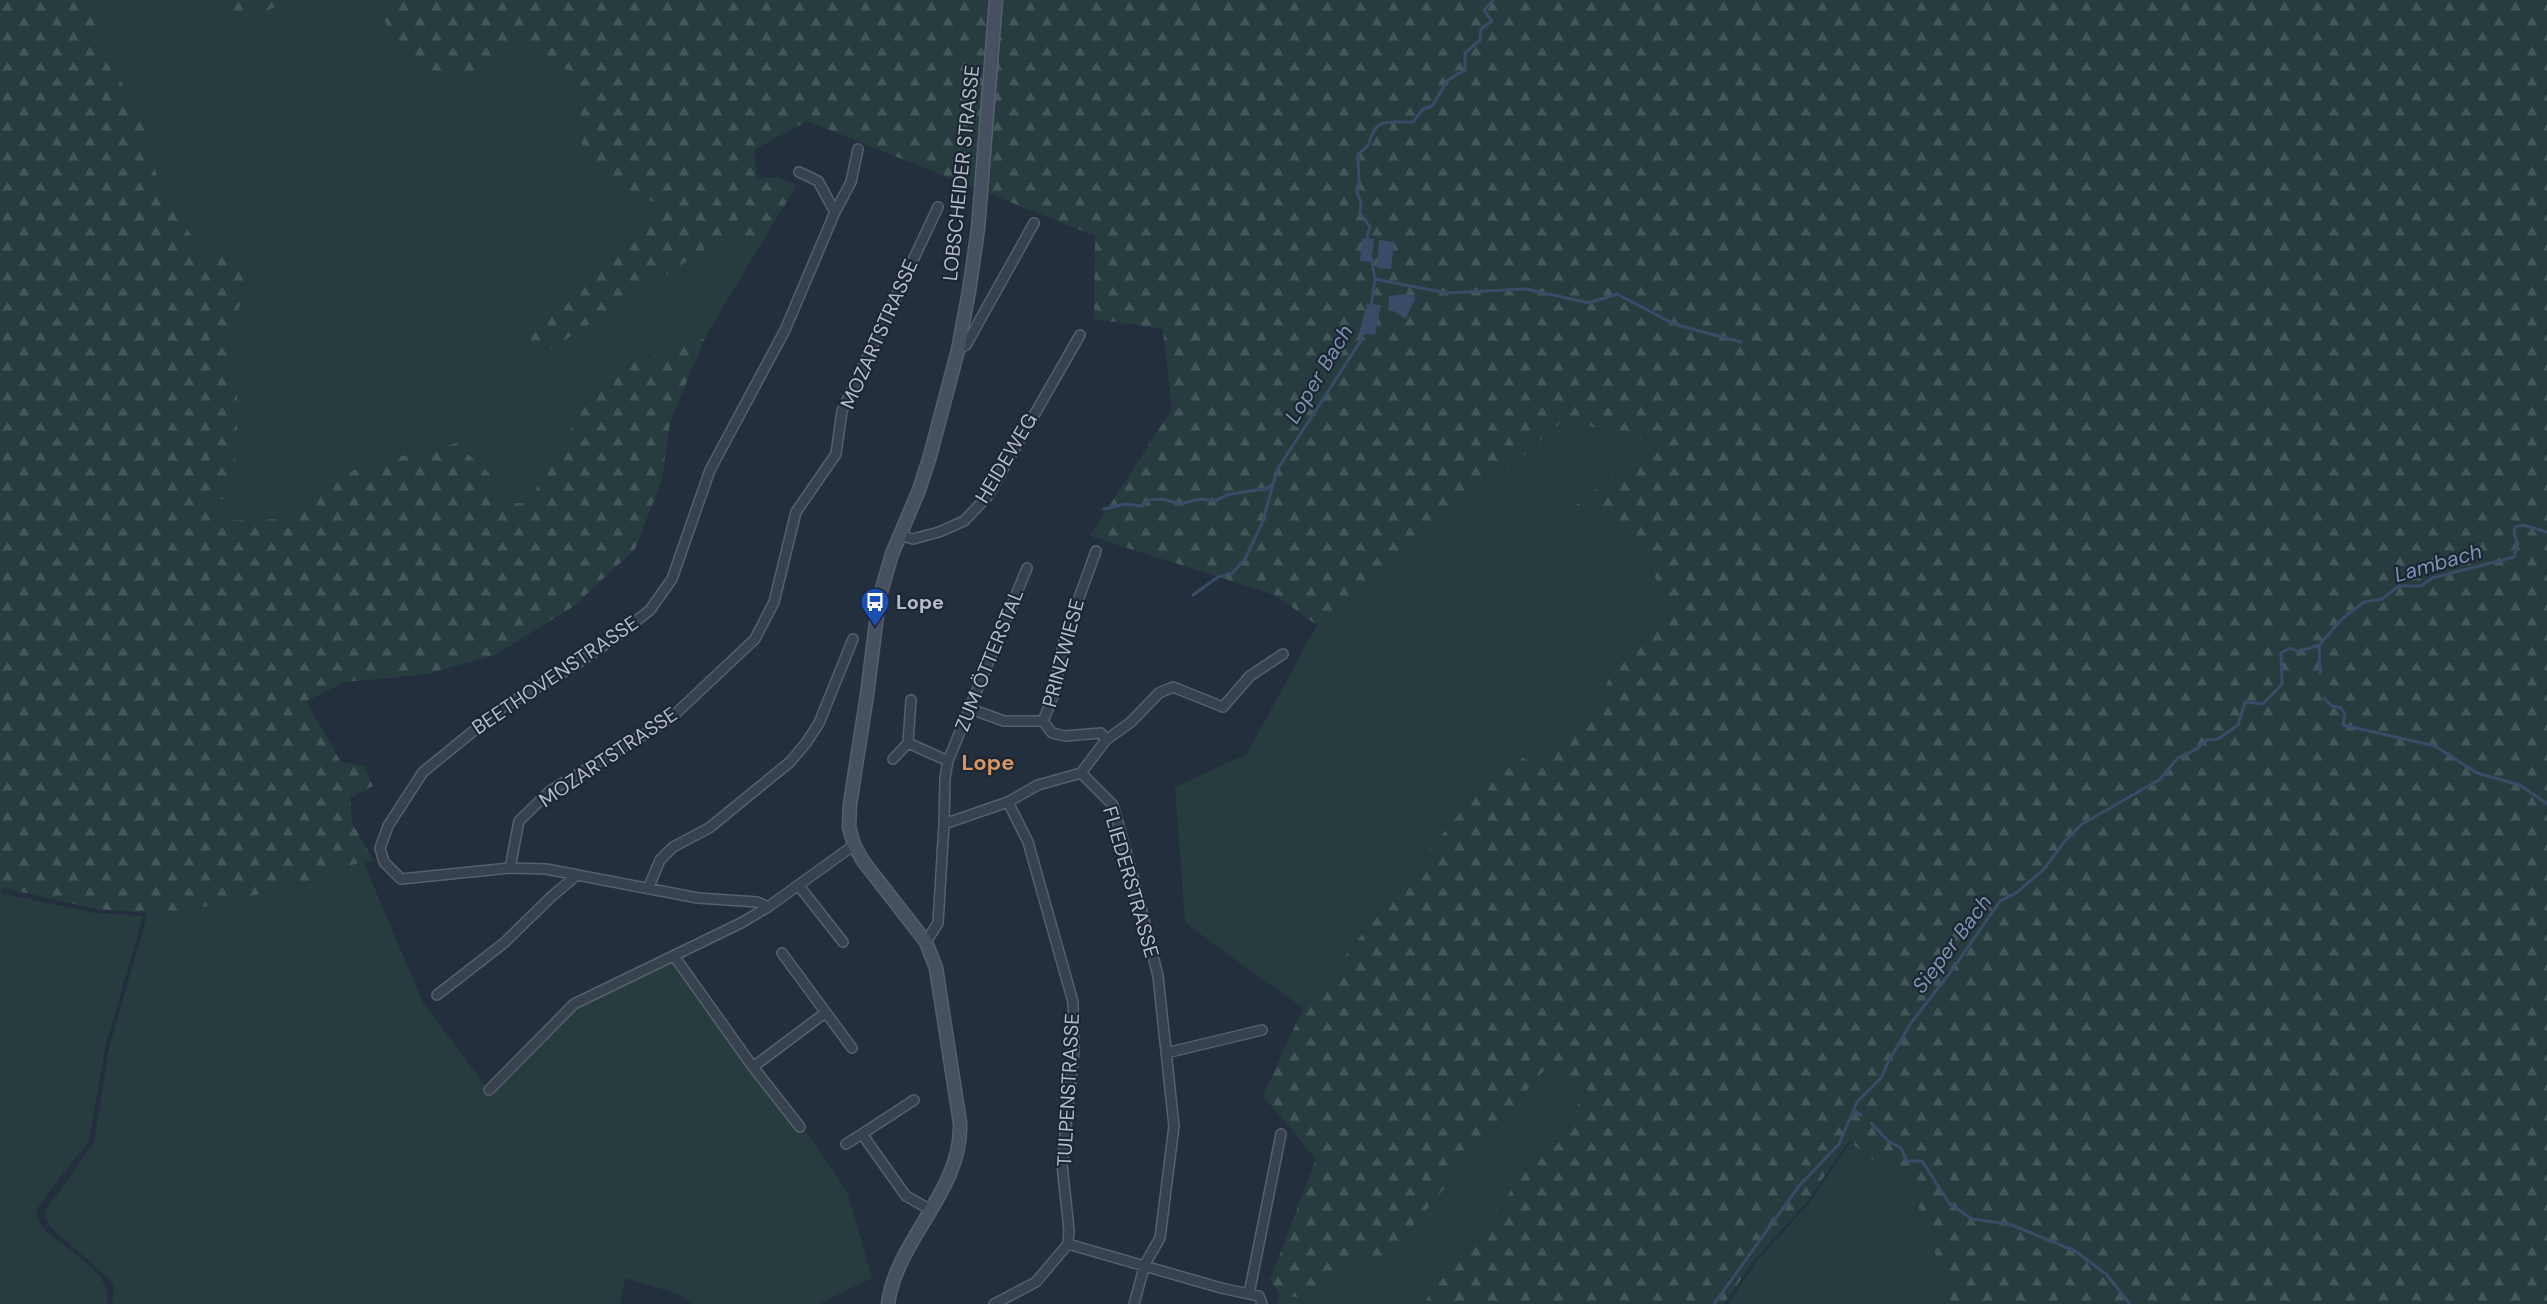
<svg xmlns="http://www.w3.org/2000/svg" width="2547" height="1304" font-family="'DM Sans',sans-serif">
	<defs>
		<pattern id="forest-firs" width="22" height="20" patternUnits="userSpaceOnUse" patternTransform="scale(1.5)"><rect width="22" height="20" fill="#263c3f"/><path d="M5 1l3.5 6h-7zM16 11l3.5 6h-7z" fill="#435659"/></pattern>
	</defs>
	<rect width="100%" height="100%" fill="#242f3e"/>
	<path fill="#263c3f" d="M102,0H209L219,16L280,4L279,0H375L395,43L478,74L513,41L578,76L581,142L667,207L524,328L537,358L724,237L759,247L705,338L634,362L584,406L528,503H505L489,473L456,443L419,455L390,456L357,468L282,519L235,520L199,500L228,499L237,449V396L228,339L251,275L205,262L156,173L140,107L91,42Z
		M1564,420L1652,441L1576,505L1616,525L1646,563L1675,610L1615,665L1600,699L1534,765L1509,751L1303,1008L1185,923L1175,787L1247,754L1317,625L1485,489Z
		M363,861L423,1003L490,1092L575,1007L671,963L751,1068L803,1127L847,1191L872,1278L819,1304H694L681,1295L625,1278L620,1304H112L114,1287L109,1278L49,1226L44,1212L94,1143L109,1048L146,920L296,886Z
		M0,893L95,913L143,916L105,1048L89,1141L47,1194L36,1211C38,1217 39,1224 43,1228C59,1246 118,1275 106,1304H0Z
		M1551,1062L1588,1091L1423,1304H1275L1280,1294L1305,1299L1342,1259L1380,1265Z
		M1851,1142L1913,1192L1945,1281L1949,1304H1728L1755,1263L1809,1203Z"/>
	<path fill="url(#forest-firs)" d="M0,0H102L91,42L140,107L156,173L205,261L233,252L251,275L228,339L237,396V449L228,499L200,500L235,520L282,519L357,468L390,456L419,455L456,443L489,473L505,503H528L584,406L634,362L705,338L670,422L662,480L635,549L574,606L493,656L427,674L345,682L306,701L341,762L364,766L373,786L350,798L352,823L374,861H363L296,886L146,920L147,913L96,909L4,888L0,893Z
		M209,0H279L280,4L256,17L219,16Z
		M375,0H2547V1304H1949L1945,1281L1913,1192L1849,1141L1807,1202L1753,1262L1724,1304H1423L1588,1091L1551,1062L1380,1265L1342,1259L1305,1299L1280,1294L1270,1280L1316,1159L1263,1096L1303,1008L1509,751L1534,764L1600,699L1615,665L1675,610L1646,563L1616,525L1576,505L1652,441L1564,420L1485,489L1317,625L1275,595L1090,536L1172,409L1163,329L1094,319L1095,236L807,121L754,150L757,179L778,177L797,185L759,247L724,237L537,358L524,328L666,207L602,181L581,142L578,76L514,41L478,74L426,79L395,43Z"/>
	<path fill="#394c67" d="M1362,238L1374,239L1371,262L1360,261Z
		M1379,240L1394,242L1391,269L1377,268Z
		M1404,294L1416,297L1406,319L1388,308L1389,296Z
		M1367,304L1381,305L1375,335L1359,333Z"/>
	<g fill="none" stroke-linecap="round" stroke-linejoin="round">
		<path stroke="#394c67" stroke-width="3" d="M1368,241L1367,236L1370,227L1360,213L1361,203L1356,189L1359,183L1358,154C1376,141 1366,140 1376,128C1382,119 1403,123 1413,122L1423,109L1432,106L1448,80L1465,70V53L1480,40L1481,29L1492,21L1484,10L1493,0
			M1371,257L1375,279L1371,306
			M1375,279L1447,293L1526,289L1589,303L1617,294L1674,324L1741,342
			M1104,509L1125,504L1142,506L1149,500L1163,499L1179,504L1200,499L1216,501L1226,495L1268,488L1275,481
			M1193,595L1218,577L1232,573L1245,559L1263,521L1277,470L1360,342L1364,330
			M2320,673L2319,645L2343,618L2364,602L2382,599L2399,586H2421L2432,578L2514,557L2518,544L2514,534L2515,527L2523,525L2547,532
			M2324,698L2332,706L2341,708L2345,714L2343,725L2435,746L2477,773L2520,785L2547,804
			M1854,1111L1861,1115
			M1871,1123L1889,1142L1901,1148L1907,1161H1922L1949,1203L1972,1219L2009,1224L2075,1251L2106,1274L2130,1304
			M1714,1304L1799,1186L1839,1144L1857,1102L1882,1077L1888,1062L1911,1023L1952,970L2000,901L2016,893L2043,870L2065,841L2082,824L2159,780L2178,758L2195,750L2207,740L2218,739L2238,725L2245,702L2263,704L2282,684L2281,653L2290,648L2298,652L2319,645"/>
		<g stroke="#565f6c" stroke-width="12">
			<path id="street" d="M799,172L818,181L835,212
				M958,350L966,345L1034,223
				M900,535L913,539L939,532L964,521L987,497L1080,335
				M968,708L1004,721H1043L1052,733L1065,736L1101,733L1106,740
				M1043,721L1054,694L1064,639L1096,551
				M908,743L911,700
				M893,759L908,743L948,761
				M1081,773L1106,740L1131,722L1159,693L1173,687L1223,707L1250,676L1283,654
				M1008,802L1028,842L1073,1002L1074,1050L1062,1164L1069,1230L1068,1244
				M944,824L945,778L948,761L1027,568
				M854,845L768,907L757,902L698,898L546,869L510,868L401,879L384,862L380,848L388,826L423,772L503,707L569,669L612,640L650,610L672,579L710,470L785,330L835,212L851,182L858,149
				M510,868L519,821L550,791L671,718L755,639L774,602L796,512L836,454L842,411L938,207
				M799,886L843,942
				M648,889L660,860L673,847L709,828L790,762L806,743L819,723L853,639
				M926,942L938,923L944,824L1008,802L1038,785L1081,773L1113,805L1137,891L1158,976L1174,1126L1160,1238L1145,1264L1134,1304
				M782,953L852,1048
				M674,956L753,1067L800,1127
				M437,995L504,943L551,897L577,875
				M1166,1053L1262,1030
				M753,1067L825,1013
				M489,1090L574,1004L741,923L768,907
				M862,1134L914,1100
				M846,1144L862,1134L906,1196L931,1210
				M1068,1244L1221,1288L1249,1294L1281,1134
				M1249,1294L1259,1296L1262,1304
				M994,1304L1036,1282L1068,1244"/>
		</g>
		<g stroke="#565f6c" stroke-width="15">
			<path id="secondary" d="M888,1304C896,1240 963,1190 960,1123L936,968L926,942L863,861L854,845L849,827L850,804L867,695L879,599L892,554L919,490L930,456L958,350L969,291L978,229L996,0"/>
		</g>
		<use href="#street" stroke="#38414e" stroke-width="9"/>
		<use href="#secondary" stroke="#465061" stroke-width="12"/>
	</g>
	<defs>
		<g id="bus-pin" transform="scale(1.5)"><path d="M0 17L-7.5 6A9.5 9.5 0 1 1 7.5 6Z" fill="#1a4fb4" stroke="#1d2633"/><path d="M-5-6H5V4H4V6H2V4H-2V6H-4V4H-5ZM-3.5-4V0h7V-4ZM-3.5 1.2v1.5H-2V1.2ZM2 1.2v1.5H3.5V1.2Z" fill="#fff"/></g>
	</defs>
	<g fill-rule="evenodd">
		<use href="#bus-pin" x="875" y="602"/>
	</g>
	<g text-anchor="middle" stroke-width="4.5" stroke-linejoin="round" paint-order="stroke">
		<g font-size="20" fill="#b4bcc9" stroke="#1d2633">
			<text transform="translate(961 173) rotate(-84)" y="7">LOBSCHEIDER STRASSE</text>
			<text transform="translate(879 334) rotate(-66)" y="7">MOZARTSTRASSE</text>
			<text transform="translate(1006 458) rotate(-59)" y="7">HEIDEWEG</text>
			<text transform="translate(1063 653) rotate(-75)" y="7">PRINZWIESE</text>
			<text transform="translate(989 660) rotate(-68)" y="7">ZUM ÖTTERSTAL</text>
			<text transform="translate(555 675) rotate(-34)" y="7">BEETHOVENSTRASSE</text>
			<text transform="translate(608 757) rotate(-34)" y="7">MOZARTSTRASSE</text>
			<text transform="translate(1131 882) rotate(74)" y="7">FLIEDERSTRASSE</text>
			<text transform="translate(1068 1090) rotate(-87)" y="7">TULPENSTRASSE</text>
		</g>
		<g font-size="20" font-weight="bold" fill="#b4bcc9" stroke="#1d2633" text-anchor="start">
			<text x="896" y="609">Lope</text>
		</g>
		<g font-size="21" font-style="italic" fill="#7c92b1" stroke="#1d2633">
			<text transform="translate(1319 374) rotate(-59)" y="7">Loper Bach</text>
			<text transform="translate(2438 563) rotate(-16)" y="7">Lambach</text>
			<text transform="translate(1952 944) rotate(-53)" y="7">Sieper Bach</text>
		</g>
		<g font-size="22" font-weight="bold" fill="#d59563" stroke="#1d2633">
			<text x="988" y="770">Lope</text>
		</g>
	</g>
</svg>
